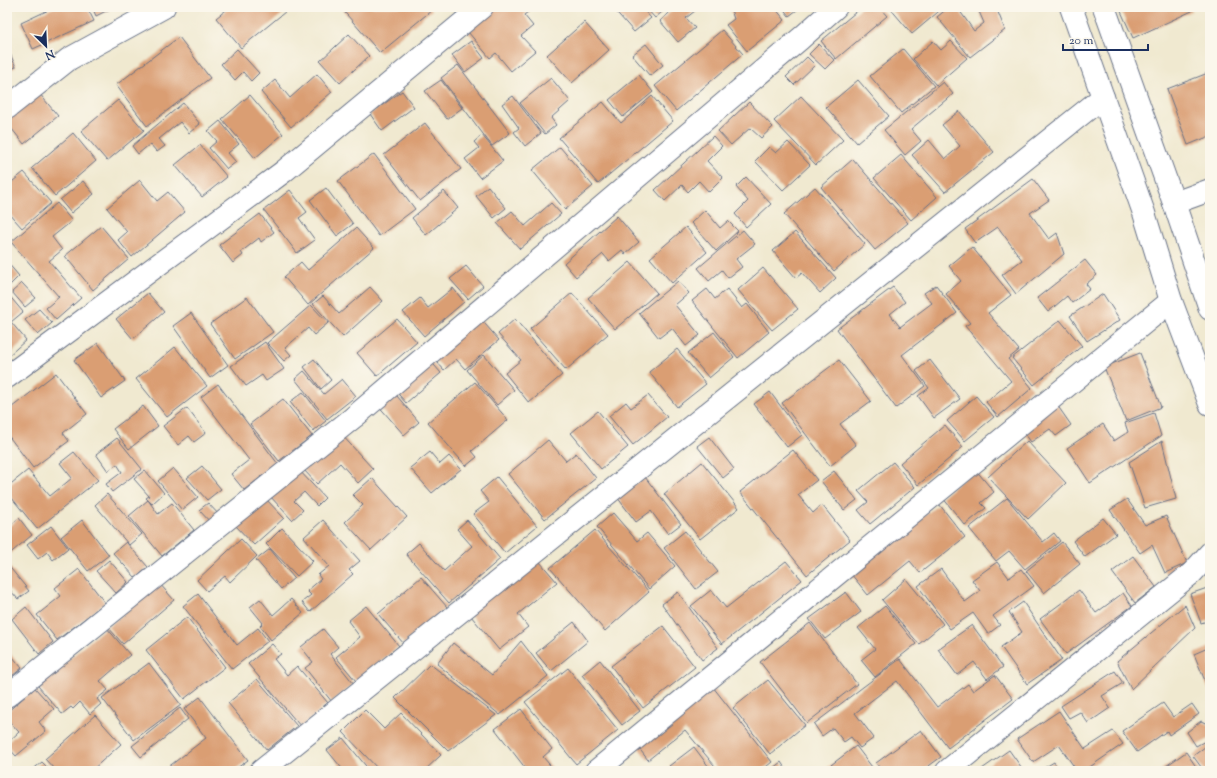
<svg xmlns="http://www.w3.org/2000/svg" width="1217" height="778" font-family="'Sorts Mill Goudy',serif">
	<rect width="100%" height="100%" fill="#fbf7ec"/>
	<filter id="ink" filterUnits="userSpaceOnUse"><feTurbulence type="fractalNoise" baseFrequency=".025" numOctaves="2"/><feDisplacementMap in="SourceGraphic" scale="8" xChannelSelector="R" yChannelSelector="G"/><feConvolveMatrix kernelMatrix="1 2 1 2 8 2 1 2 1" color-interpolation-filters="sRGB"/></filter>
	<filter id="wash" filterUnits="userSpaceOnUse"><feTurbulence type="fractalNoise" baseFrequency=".012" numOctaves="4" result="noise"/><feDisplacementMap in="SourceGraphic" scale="16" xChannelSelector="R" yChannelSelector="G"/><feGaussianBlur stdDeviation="0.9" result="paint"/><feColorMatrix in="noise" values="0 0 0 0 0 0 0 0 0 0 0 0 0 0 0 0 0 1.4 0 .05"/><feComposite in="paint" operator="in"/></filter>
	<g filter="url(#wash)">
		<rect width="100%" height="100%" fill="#f0e9d0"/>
		<g id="blocks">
			<path fill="#da9e73" d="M55,7H87L94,21L33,49L21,23Z
				M92,7H114L96,16Z
				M230,7H291L241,48L216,18Z
				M340,7H430L432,10L380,53Z
				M497,7H530L532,9L524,15L533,26L521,36L535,51L511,71L496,53L490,58L468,32Z
				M612,7H641L651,18L634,32Z
				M645,7H668L655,18Z
				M676,7H700L686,18L695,28L678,42L660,21Z
				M730,7H774L785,20L747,51L726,25L734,19Z
				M782,7H801L789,16Z
				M862,7H879L887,16L836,59L821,41Z
				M889,7H944L912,34Z
				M949,7H957L974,31L984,23L977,7H996L1005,30L970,57L937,17Z
				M1119,7H1191L1192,11L1133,38Z
				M584,22L609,50L572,83L547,55Z
				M722,30L743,54L676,111L655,86Z
				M349,34L369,56L340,83L320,61Z
				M179,37L210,78L147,126L116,85Z
				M471,41L484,58L465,72L452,55Z
				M933,41L941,50L951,41L967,58L936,85L913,59Z
				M646,44L663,65L650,76L632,55Z
				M819,44L834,60L825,69L809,54Z
				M7,47L16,67L7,71Z
				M237,49L259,73L251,81L243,72L235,80L221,64Z
				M903,49L934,86L901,113L870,76Z
				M807,57L815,65L794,85L786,77Z
				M458,65L510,133L492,146L441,78Z
				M1208,73L1210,78V136L1188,145L1167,89Z
				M317,74L332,92L291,127L261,92L275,80L290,98Z
				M639,75L653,92L623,117L609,100Z
				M551,78L570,101L551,118L556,125L545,134L520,103Z
				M441,80L462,108L447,119L425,91Z
				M858,80L889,116L857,143L826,107Z
				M943,82L953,94L911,129L921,141L905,155L884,130Z
				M402,91L414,107L382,131L370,114Z
				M39,93L58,116L24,144L7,123V118Z
				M250,95L283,134L255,158L222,119Z
				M513,96L541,133L525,146L514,132L519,128L502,104Z
				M652,96L673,121L598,184L559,138L603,102L621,123Z
				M801,96L843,140L816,165L774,121Z
				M118,100L144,130L107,161L81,131Z
				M749,102L773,127L761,138L750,128L731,145L718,131Z
				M183,103L200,124L189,133L180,122L159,139L165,146L157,152L150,144L138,154L132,146Z
				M959,111L994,152L945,192L912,155L929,140L945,159L960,146L942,125Z
				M220,121L239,144L228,153L236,162L227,169L209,148L217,141L208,131Z
				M425,123L461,169L420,201L384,155Z
				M73,133L96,161L55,196L32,168Z
				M482,135L503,161L480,178L465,159L479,148L474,142Z
				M713,136L722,146L707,161L723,178L709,192L699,181L688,192L682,185L665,201L655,190Z
				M788,142L810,165L783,190L755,161L769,147L776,153Z
				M200,145L227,177L202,197L175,165Z
				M560,147L593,186L565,210L532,170Z
				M374,154L415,209L379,236L338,181Z
				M901,155L937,197L911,220L874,178Z
				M853,159L908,223L875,250L821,187Z
				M24,172L51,203L22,228L7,211V186Z
				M746,177L771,204L746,227L735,214L748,201L736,187Z
				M1033,179L1049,200L1030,213L1049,239L1057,233L1064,254L1016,294L1002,275L1022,260L998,227L975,243L965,229Z
				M140,180L157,201L168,192L185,212L132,257L118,240L127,232L107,208Z
				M83,181L94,194L71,213L60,200Z
				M488,186L506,208L494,218L476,196Z
				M815,187L865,244L834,271L784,214Z
				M326,188L353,224L337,236L310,200Z
				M290,190L307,212L299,218L315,240L297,253L264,210Z
				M444,191L458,208L426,235L412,218Z
				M57,203L72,221L52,237L62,250L49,261L81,298L56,320L46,308L59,297L11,242Z
				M551,203L561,214L520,249L497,223L512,211L525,226Z
				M705,210L720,228L728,221L738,231L716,251L691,223Z
				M260,214L274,232L261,242L259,238L241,252L243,255L233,263L219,245Z
				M617,216L639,242L625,254L622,250L609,261L603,254L576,277L564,263Z
				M101,226L129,259L93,290L65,256Z
				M686,227L707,252L672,283L650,258Z
				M356,228L374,248L308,305L284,277L301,262L308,270Z
				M743,230L755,244L736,259L742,267L728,278L722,270L709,281L698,268Z
				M795,232L836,278L820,293L802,273L796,278L773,251Z
				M972,247L1011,295L988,313L1019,350L1008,359L1032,388L998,417L986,402L1011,381L965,326L970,323L946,294L961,281L949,266Z
				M1085,260L1097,275L1086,284L1090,289L1072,303L1067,296L1048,312L1037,298Z
				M7,262L19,276L8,287L7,286Z
				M630,262L657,293L615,329L588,298Z
				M466,266L483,286L468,299L450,279Z
				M763,268L798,309L772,330L738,290Z
				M678,281L689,293L675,305L700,335L686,346L672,328L659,338L639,313Z
				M22,283L36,298L25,307L12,292Z
				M936,285L957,313L902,355L925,386L896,408L837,329L893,287L905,302L890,314L900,327L932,303L924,293Z
				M370,287L383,301L343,337L313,304L323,296L339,314Z
				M453,288L464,302L424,336L403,312L420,298L428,308Z
				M707,289L715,299L727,289L742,308L747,304L769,332L738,358L692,301Z
				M7,293L23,312L11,322L26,340L7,357Z
				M148,293L164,312L133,339L116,319Z
				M572,293L608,334L566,370L530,329Z
				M1103,294L1120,320L1087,341L1070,316Z
				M247,297L273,332L235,359L210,324Z
				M311,305L328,323L314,335L308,328L285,348L291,355L284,361L267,343Z
				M39,309L52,323L38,335L25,320Z
				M191,313L228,365L210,378L173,326Z
				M478,316L499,340L465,369L456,359L444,370L431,355Z
				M397,319L417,342L377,376L357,353Z
				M515,319L562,375L529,403L505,373L521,360L498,334Z
				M1060,320L1082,346L1034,385L1012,358Z
				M714,332L734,357L709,378L688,353Z
				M265,342L284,369L266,381L262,375L246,386L231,366Z
				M98,343L125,381L101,398L74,360Z
				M175,347L207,386L167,417L136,379Z
				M677,349L706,384L677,407L649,372Z
				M1140,353L1161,407L1126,421L1104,367Z
				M484,355L514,390L497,405L467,370Z
				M428,358L441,373L406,403L393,388Z
				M314,359L331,380L321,389L304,367Z
				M839,360L871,401L840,424L856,445L830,466L782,403Z
				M930,360L960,399L934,418L918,396L929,388L916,371Z
				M304,371L324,394L342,379L356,396L327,419L295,379Z
				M56,373L87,414L63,433L69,441L33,468L7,434V411Z
				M475,382L508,420L472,451L477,457L466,466L428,422Z
				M218,384L278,464L244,490L231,474L249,460L201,397Z
				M391,389L419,422L404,435L376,403Z
				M303,392L326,421L313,431L290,402Z
				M770,392L802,435L787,447L754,404Z
				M648,395L667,417L633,445L609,416L626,402L631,408Z
				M976,396L994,417L965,441L947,421Z
				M283,399L312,436L279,461L250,424Z
				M1055,402L1071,425L1056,436L1050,429L1031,442L1020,427Z
				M143,406L158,426L129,449L113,429Z
				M187,408L206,433L194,442L189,436L178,445L163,426Z
				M598,411L628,447L601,469L571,433Z
				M1154,413L1161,436L1090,483L1067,448L1103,424L1114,441L1128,432L1125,423Z
				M945,425L963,447L918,485L900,463Z
				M340,433L373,469L358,483L340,463L317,484L303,469Z
				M709,437L734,469L723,478L697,446Z
				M117,438L142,469L112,492L106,484L122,472L117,464L108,471L96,454Z
				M548,440L566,461L576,453L596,478L545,519L508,474Z
				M1027,441L1066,483L1028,519L988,477Z
				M1162,441L1176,499L1145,508L1129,462Z
				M793,450L817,480L798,495L813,513L822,505L850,540L807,575L740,492Z
				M74,452L98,480L37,529L7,492V487L28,470L50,496L72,478L60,463Z
				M430,452L440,464L449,456L461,469L432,493L410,468Z
				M702,462L739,508L700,539L664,494Z
				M893,462L915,487L870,524L858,510L868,502L858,491Z
				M202,466L221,489L207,500L187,478Z
				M173,468L198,497L182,510L158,481Z
				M298,469L325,498L317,506L304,492L294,501L303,510L292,520L269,495Z
				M975,469L994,492L981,503L986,508L965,525L942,497Z
				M145,470L164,493L152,504L146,498L149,496L134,479Z
				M834,471L857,500L844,510L821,481Z
				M497,477L537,526L505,553L473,514L489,502L480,491Z
				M645,477L681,524L668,534L651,511L636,522L617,497Z
				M372,478L407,517L371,550L345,522L363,505L353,495Z
				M107,494L142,534L129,545L95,505Z
				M265,498L284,518L254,545L235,525Z
				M1007,498L1043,542L1054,533L1060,541L1025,569L1009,551L996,561L969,528Z
				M1127,499L1145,525L1166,516L1187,563L1165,573L1152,545L1140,553L1110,510Z
				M148,500L158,514L172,503L194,530L162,556L129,516Z
				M208,503L220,516L211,523L199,510Z
				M939,504L965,537L920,573L910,561L868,595L851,574Z
				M613,513L637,541L647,533L675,566L649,589L597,527Z
				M19,518L32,535L7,556V528Z
				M1103,518L1116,534L1085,557L1073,541Z
				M82,520L109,555L88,571L61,537Z
				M323,520L360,561L349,570L353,574L310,612L302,602L311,595L307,591L321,579L318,575L329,566L304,537Z
				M467,520L500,559L449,603L406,554L419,543L444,571L472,546L457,529Z
				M51,526L68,548L53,560L47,552L38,559L27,545Z
				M282,528L313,561L297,576L266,544Z
				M595,530L649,592L605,631L550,568Z
				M685,531L718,572L696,589L664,548Z
				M241,539L257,556L230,582L225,576L207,591L197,580Z
				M126,542L148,567L136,578L113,553Z
				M1062,542L1080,564L1044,593L1026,571Z
				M270,549L294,578L281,589L256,560Z
				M534,555L557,582L518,614L528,627L499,650L466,610Z
				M1133,556L1156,587L1135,603L1112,572Z
				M109,560L128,582L116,593L96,571Z
				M786,561L802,580L722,644L691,606L711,590L726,608Z
				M997,562L1009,578L1021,569L1034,586L993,616L1000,625L988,634L973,613L950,629L918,586L941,569L965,602L980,591L972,580Z
				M7,564L29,591L18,599L9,589L7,591Z
				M79,569L105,603L57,640L37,615L61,596L55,588Z
				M421,577L447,607L404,644L378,614Z
				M906,579L943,624L919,644L882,600Z
				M159,583L174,600L123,644L108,627Z
				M1210,587V620L1201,623L1190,594Z
				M1079,590L1096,613L1123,593L1132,606L1066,654L1040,619Z
				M678,592L718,648L702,660L662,604Z
				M846,592L861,612L825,639L809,619Z
				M198,594L237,645L258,628L268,641L232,669L183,606Z
				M260,599L273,615L291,599L303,613L271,640L260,626L263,623L250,607Z
				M1023,602L1062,660L1027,684L1001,647L1022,632L1009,612Z
				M1185,605L1195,628L1131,689L1117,661Z
				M366,606L399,646L356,681L336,657L360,637L348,621Z
				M885,606L916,644L875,677L861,660L875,649L858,628Z
				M26,607L53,642L39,654L12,619Z
				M187,617L225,667L184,699L146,650Z
				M574,622L588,641L551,671L536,653Z
				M810,623L857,684L807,723L760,662Z
				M972,625L1003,667L987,679L974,662L957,675L938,649Z
				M663,626L695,667L643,708L611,666Z
				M106,627L130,655L100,681L108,690L97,699L101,704L90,714L80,702L73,709L71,707L62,714L38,686Z
				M323,629L338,647L330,654L354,684L332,702L305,668L313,662L301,647Z
				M521,641L548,676L500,715L437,664L453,643L492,675Z
				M272,644L281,654L274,659L287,675L297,666L328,703L301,727L248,664Z
				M1210,647V693L1194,654Z
				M7,650L22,668L7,680Z
				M900,659L937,707L968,684L973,691L995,675L1013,699L948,748L897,681L855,713L874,738L860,748L851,737L844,742L833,728L822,736L814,724Z
				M600,660L640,711L622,725L582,675Z
				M149,663L181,705L134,740L102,698Z
				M430,664L496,715L448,751L395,698Z
				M568,668L618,730L576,764L525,702Z
				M1115,671L1123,683L1102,696L1110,708L1088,723L1080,712L1069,718L1061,706Z
				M257,679L297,726L267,750L228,703Z
				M768,680L805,725L770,754L733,708Z
				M709,682L772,762L761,771H719L685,730L648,760L634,742Z
				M35,688L54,709L39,722L46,731L16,756L7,746V743L19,732L7,719V712Z
				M200,697L248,760L233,771H163L206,738L184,709Z
				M1163,703L1173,717L1192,704L1199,714L1169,735L1167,731L1137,752L1122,731Z
				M180,708L188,719L141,757L132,746Z
				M521,709L552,749L543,757L555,771H524L526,769L495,729Z
				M365,710L384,729L401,713L441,755L424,771H380L343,732Z
				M1059,711L1085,749L1113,731L1123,744L1084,771H1077L1059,745L1033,762L1017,739Z
				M95,715L121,744L91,771H56L45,759Z
				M1201,721L1210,725V741L1209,739L1196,746L1187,732Z
				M921,730L941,757L922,771H882L876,763Z
				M343,738L370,771H344L327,750Z
				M1210,743V771H1204L1193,756Z
				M856,746L875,771H823Z
				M694,747L712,771H673L669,766Z
				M1009,750L1024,771H984L982,769Z
				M1186,752L1199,771H1159Z
				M42,762L51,771H31Z
				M781,762L787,771H769Z
				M1054,762L1059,771H1039Z"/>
		</g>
	</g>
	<g filter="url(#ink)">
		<use href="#blocks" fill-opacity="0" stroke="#667086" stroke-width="1"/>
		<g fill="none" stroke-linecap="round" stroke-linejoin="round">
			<g stroke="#667086" stroke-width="24">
				<path id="minor" d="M7,108L69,59L164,7
					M1174,203L1210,190
					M7,377L283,172L482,7
					M7,696L354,417L800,39L836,7
					M261,771L1103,97
					M596,771L1171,301
					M947,771L1192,573L1210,553"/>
			</g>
			<g stroke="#667086" stroke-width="24">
				<path id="major" d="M1071,7L1144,213L1171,301L1210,404
					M1104,7L1174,203L1210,309"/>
			</g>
			<use href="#minor" stroke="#fff" stroke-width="22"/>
			<use href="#major" stroke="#fff" stroke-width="22"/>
		</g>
	</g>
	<rect width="1217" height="778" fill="none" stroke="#fbf7ec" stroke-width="24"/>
	<g transform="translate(46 46) rotate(156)" stroke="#fbf7ec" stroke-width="3" paint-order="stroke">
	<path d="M0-3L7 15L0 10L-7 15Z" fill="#1b2f5e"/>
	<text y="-6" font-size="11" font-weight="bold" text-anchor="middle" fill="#1b2f5e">N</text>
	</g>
	<path d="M1063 44v6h85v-6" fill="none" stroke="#1b2f5e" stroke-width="2"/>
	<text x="1069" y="44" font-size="12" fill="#1b2f5e" stroke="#fbf7ec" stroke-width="3" paint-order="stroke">20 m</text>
</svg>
